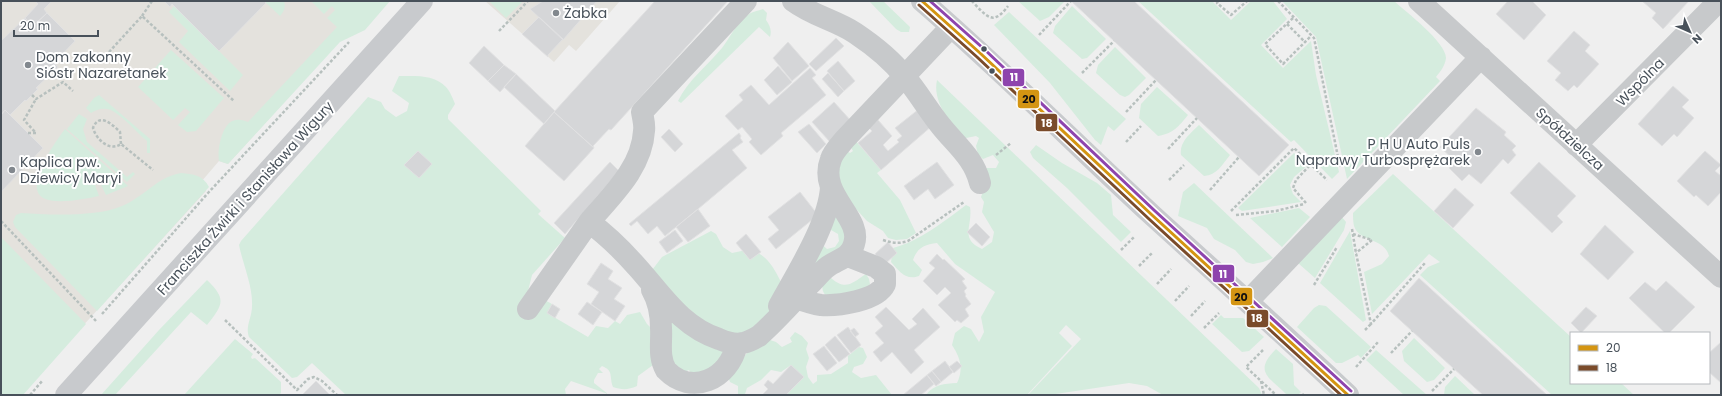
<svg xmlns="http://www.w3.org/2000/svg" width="1722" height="396" font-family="Poppins,sans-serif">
	<rect width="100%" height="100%" fill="#efefef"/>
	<path fill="#e4e2dd" d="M1,1H376L228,164L219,161L201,182L206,191L69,341L1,279Z
		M485,1H620L576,51L569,45L554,62Z"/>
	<path fill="#d5ecde" d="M264,1H284C286,7 284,12 280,16Z
		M311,1H390L365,30L340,42L228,164L219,161C217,150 222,121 236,120C240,119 245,121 248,122L337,27L327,18L335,10L332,6L324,14Z
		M489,1H521L522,2L506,18Z
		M869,1H883L910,27L909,32H901L896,29Z
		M1018,1H1065L1049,17L1040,21Z
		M1138,1H1214L1213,2L1231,20L1251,1H1273L1287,19L1261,45L1283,68L1311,41L1316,75L1339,172L1332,179L1294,140L1291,142Z
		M1282,1H1394C1406,12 1446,42 1446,58C1445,66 1440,72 1436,77L1440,81L1347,179L1316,37Z
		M174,6L243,75L230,91L179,42L188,31L169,12Z
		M1072,6L1106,39L1087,58L1082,59L1053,33L1055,26Z
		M763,9L767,13L766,20C770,26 772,30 770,37L759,27L681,103L678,101C688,80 707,66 722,48C730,38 735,25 746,16C751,12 757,11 763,9Z
		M1009,12L1072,71L1126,119L1114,131L1108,126L1101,145L1095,140L1050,83L994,25Z
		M1115,47L1146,78L1129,95L1125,97L1120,95L1096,73L1098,65Z
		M171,50L224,98L196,131L187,132L178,125L190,112L185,108L173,120L138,87Z
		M399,76C415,76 434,74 446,87C450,91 453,99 455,104L448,115V119L541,211L538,214L565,238L532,275L528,291L552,304L547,313L588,337L596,326L608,328L615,321L620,324L627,315L640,312L647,324L655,332L653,365L638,376L637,386C628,390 622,390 613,387C609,376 614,371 602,366L599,369L603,373H598L594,380V383L608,394L571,381L565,389L566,395H346L312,363L297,377L292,378L249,337C245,326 252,318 252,306C253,286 243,265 239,245L241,241L368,97L381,102L385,109L396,117L407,111L409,103L392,91Z
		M937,80L1259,388L1262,395H1163L1147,386L1129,383L1049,395H1028L1081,339L1066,325L1059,333L1072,346L1027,395H926C934,384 944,384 957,383C964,369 960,357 952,345L955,333L964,326L971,329L979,342L984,332L981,317L995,292L955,264L937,243C925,244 917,248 913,260L922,270L919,276C906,281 899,271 891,262L893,248C920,241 943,222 966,205L970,207C973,226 959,239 982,249L992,242L994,232L982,212L984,202L981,197L984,189L986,168H996L999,162L993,155L983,159L978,155L976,146L979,138L976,136L961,139C951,122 932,102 937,80Z
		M1157,87L1188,115C1178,127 1174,133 1158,136L1139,118L1141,104Z
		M99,95L150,139V153H147V141C137,133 119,111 107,109C101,108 96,110 91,113L86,108L94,98Z
		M79,114L87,119L83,129L87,142L127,177L133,172L135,174L127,182L67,129Z
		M1199,125L1230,155C1222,165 1217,175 1204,176L1181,155C1179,142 1190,134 1199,125Z
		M65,129L128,186L106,195L100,183L95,185L99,196C85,199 56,205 43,198C23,186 56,141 65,129Z
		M854,139L881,170L877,173L900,200L916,233L907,239L896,240L888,238L883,231L867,221L845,197L836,182L844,149L850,153L853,151L848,143Z
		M1036,145L1062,163L1097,183L1111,195L1113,215L1131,232L1121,242L1067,188L1033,158L1030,152Z
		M1294,153L1308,165L1294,177L1290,185L1293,194L1301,202L1242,211L1238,208Z
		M181,173C193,174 203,175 209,187L97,311L15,227L13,222L16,215L21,213C49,215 97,217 122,206C144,197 157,177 181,173Z
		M1393,174L1571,337V383H1621L1634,395H1552L1420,275L1428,267L1440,262L1429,254L1372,314L1364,272L1382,264L1389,256C1385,238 1359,242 1354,226C1353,222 1353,217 1353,213Z
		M1194,183L1273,258L1263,262L1253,264L1246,262L1235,250L1214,239L1207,228L1178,216L1183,192Z
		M1299,208L1310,217L1282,247L1250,218Z
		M831,210L845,230L843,247L813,273L817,240L827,249L835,247L839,241L838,234L831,230Z
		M1341,216L1346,222L1344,230L1315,278L1298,263Z
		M711,231L716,234L723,247L732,253L751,249C768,257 773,266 781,282L773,309L742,337L715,332L649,274L662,257Z
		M1350,231L1366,320L1363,322L1320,283Z
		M1,237L86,324L23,395H1Z
		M866,274L869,279L870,284L867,289L830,299C824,294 821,291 823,283L831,278C846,291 852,283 866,274Z
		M207,280C227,299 223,305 207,325L191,312L115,395H101L159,330Z
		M1319,305L1326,306L1371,347L1361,358L1358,355L1342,363H1336L1297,327L1314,308Z
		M671,314L729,348L726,363L694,378L689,370L684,372L671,360Z
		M1221,315L1224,318H1243L1264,337L1249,351L1242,352L1212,324Z
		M795,332L802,336L808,343L806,349L809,358L806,367L808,377L813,384L817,381V375L831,374L848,363V356L859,347L863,348L867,357L863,364L854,367L852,372L861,378L876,375L892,395H786L803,377L791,365L781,372L771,370L761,380L747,388L745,394L738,395V386L730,382L728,377L751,348L767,339L776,342L782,347L792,342L790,338Z
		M1414,338L1445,368L1434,380L1427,382L1404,361L1402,351Z
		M235,339L253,354L251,357L252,359L255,358L281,382V393L279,395H184Z
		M1276,349L1293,364L1294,385L1301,392L1298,395H1287C1269,377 1253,372 1276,349Z
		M1376,350L1427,395H1404L1366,360Z
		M1455,376L1475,395H1444L1445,387Z"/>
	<path fill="#d5d6d8" stroke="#e1e1e2" d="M35,1H52L44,9L47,13L33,26L25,18L38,4Z
		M164,1H264L266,3L219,51L172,4L170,7Z
		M543,1H597L563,40L530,9Z
		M655,1H728L611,130L609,129L593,146L594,148L554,112Z
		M1071,1H1134L1289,145L1259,176Z
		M1508,1H1532L1546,15L1524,40L1496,14Z
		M1642,1H1689L1663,29L1652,18L1656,13Z
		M47,13L75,41L54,63L58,67L36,88L38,89L26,101L25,100L10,115L5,110L1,115V41L25,18L33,26Z
		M539,17L563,39L548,55V57L522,34Z
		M1574,31L1590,45L1585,51L1599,64L1577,88L1574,85L1568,91L1555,80L1561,73L1547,61Z
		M836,38L844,46L816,71L809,64Z
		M788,42L809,66L792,81L773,58Z
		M484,46L504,65L488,81L469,63Z
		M838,61L855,81L844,91L827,71Z
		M504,65L516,74L500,92L488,81Z
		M778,66L792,82L777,95L764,80Z
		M810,68L816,75L812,78L826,95L781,133L783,136L761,155L749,142L752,139L742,127L738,130L725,116L743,100L739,95L751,85L769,105Z
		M828,73L844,91L838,97L822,79Z
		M516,74L555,111L544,124L504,87Z
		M1673,86L1689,100L1682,107L1694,118L1677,137L1674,134L1662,146L1638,124Z
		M834,102L852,122L830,142L812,122Z
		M1476,108L1506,132L1504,135L1516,146L1512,150L1516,155L1508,164L1503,159L1481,184L1469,174L1462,181L1449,168L1455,161L1440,147Z
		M919,109L933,125L881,170L858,143L872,131L869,128L878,120L892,136L883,145L888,151L899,142L897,140L902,136L895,128Z
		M5,110L43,148L1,192V115Z
		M554,112L594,148L564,181L525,146Z
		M809,124L826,144L817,153L798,132Z
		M669,129L683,144L675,152L661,137Z
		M739,133L741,136L740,138L743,142L732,150L747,168L698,209L665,236L657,226L648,234L637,221L631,226L629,224Z
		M418,151L432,164L419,178L404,165Z
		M1705,151L1721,165L1715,171L1721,176V192L1708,206L1696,195L1694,197L1677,181Z
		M610,162L619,171L565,234L554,223Z
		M937,162L954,185L935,199L928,189L914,200L904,186Z
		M1539,162L1576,196L1557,216L1563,222L1552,233L1510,193Z
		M1455,188L1474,205L1453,228L1434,211Z
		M800,192L818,215L776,249L768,239L779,230L768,217Z
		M698,209L710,226L688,242L676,227Z
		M976,223L990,237L982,246L967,232Z
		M1605,225L1634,252L1608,280L1580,254Z
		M675,230L683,241L667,253L659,242Z
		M746,234L761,252L750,260L736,243Z
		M888,242L897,253L884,265L875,254Z
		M937,254L943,260L944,259L965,279L962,281L967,288L964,291L966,295L965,296L971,304L965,309L969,316L961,323L957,320L955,322L938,305L951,293L945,287L937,295L923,281L935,268L929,263Z
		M601,263L613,271L608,279L622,288L614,299L625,306L615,321L591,304L599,292L587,284Z
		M1419,278L1547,395H1483L1412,331L1390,311Z
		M1666,281L1695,307L1669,333H1665L1629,298L1645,282L1656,291Z
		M587,302L602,312L593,325L578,314Z
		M552,304L560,309L555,318L547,313Z
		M886,307L909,330L917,324L912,319L923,308L940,327L914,350L924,362L911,374L892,352L881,362L873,352L884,343L875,333L883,326L875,317Z
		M1586,307L1597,316L1581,333L1571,323Z
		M848,327L861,345L851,353L837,335Z
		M854,328L859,334L855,337L850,331Z
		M835,336L850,354L839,362L825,345Z
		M1721,342V383L1709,372V353Z
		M824,346L837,363L827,371L813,354Z
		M945,361L953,372L941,382L932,371Z
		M957,361L962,366L954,373L949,367Z
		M791,365L804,377L786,395H762L768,389L764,385L768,380L773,384Z
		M932,371L941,382L936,386L927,375Z
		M927,375L934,384L921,395H903Z
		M316,381L330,395H302Z"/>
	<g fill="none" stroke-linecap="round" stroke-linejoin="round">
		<path stroke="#b7c0be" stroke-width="2.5" stroke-dasharray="3 2" stroke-linecap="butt" d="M972,1C977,6 988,21 996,17C1000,16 1005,10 1008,6
			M1218,1L1217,3L1231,15L1247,1
			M1278,1L1314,38L1340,167
			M142,16L152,1
			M1293,18L1265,44L1283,64L1311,36
			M1287,24L1305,42
			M499,31L528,1
			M1039,35L1071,1
			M109,52L142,16L234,101
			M1082,73L1114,41
			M32,95L36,99L63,82L73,91
			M1126,112L1156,80
			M28,133H36L24,120L36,99
			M1126,142L1141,126
			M121,144L120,132C112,124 99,112 93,128C96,139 109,152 121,144L153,170
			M1168,149L1197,118
			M996,155L1011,143
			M1169,180L1184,165
			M1210,190L1239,157
			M1306,203L1293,188L1296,180L1311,164
			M1231,211L1294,148L1327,180
			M1236,215L1276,211L1304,204
			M1,221L96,321
			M1352,229L1356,253L1371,324L1425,263
			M1353,234L1372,240L1356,253
			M883,240C892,243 899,244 908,241L964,202
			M1121,250L1135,236
			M1139,266L1153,252
			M1157,284L1171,269
			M1314,285L1337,247
			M1175,301L1189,286
			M102,314L208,193L349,42
			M1191,316L1205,301
			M225,320L297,390L308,379L314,377L322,381L337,395
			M1204,328L1219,313
			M1365,330L1371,324
			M1263,350L1246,367L1276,395
			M1391,353L1412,331
			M1356,367L1378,342
			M1261,381L1264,395
			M1432,391L1454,369
			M30,395L43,380
			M1303,395L1304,394"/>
		<path stroke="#c7c9cb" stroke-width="22" d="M793,1C813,16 835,20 855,33C873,45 891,59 905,77C918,92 928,110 941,126C956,145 974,158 980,183
			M1419,1L1721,277
			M1576,145L1719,1
			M589,222C611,196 642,168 644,131C645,125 643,118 642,112L746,1
			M652,290C659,302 661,314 661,328C662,343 658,356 666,370C691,396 729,380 737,344
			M796,298C804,301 813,304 821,305C838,306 877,301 885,284V274L876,267L848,256
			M1248,301L1481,57
			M779,306C797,273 829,223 831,187
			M528,309L589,222C607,235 623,251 638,268C663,296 682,327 719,339C726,342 735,345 743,343C749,342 754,339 759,336C776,321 791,304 806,288C813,282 819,274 826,268C837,259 850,259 854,244C863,217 817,195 831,159C833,152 840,145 845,139L951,27"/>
		<path stroke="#c8cacd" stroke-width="22" d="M922,1C1001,69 1075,144 1152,215C1218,275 1284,334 1348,395
			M66,395L422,1"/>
		<g stroke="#fff" stroke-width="6">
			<path id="bus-1" d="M922,1L980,53L1152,215L1348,395"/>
		</g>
		<g stroke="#fff" stroke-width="6">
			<path id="bus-2" d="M919,5L977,57L1149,219L1341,395"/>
		</g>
		<g stroke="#fff" stroke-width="6">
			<path id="bus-3" d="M930,1L984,49L1155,211L1351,391"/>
		</g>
		<use href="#bus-1" stroke="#d49512" stroke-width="3"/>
		<use href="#bus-2" stroke="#7a4b2a" stroke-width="3"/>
		<use href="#bus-3" stroke="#8e44ad" stroke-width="3"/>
	</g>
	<g fill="#82888e" stroke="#fff" stroke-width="1.5">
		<circle cx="556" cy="13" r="4"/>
		<circle cx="28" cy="65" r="4"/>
		<circle cx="1478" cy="152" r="4"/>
		<circle cx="12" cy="170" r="4"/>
	</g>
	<g fill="#48515a" stroke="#fff" stroke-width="1.5">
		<circle cx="984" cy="49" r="3.5"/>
		<circle cx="992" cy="71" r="3.5"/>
	</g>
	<g text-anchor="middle" stroke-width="4" stroke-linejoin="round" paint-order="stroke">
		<g font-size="14" fill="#48515a" stroke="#fff" text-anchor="start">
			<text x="564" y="18">Żabka</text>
			<text x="36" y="62">Dom zakonny<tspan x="36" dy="16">Sióstr Nazaretanek</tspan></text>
			<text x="1470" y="149" text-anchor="end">P H U Auto Puls<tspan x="1470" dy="16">Naprawy Turbosprężarek</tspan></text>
			<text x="20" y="167">Kaplica pw.<tspan x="20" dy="16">Dziewicy Maryi</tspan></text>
		</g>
		<g font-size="14" fill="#48515a" stroke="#fff">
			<text transform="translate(1640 82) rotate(-45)" y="5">Wspólna</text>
			<text transform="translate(1570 139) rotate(42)" y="5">Spółdzielcza</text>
			<text transform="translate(245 198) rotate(-48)" y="5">Franciszka Żwirki i Stanisława Wigury</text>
		</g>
	</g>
	<g stroke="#fff" stroke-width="1.5">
		<rect x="1002" y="68" width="23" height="19" rx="4" fill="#8e44ad"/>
		<rect x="1017" y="89" width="23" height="20" rx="4" fill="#d49512"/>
		<rect x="1035" y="113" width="23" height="19" rx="4" fill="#7a4b2a"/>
		<rect x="1212" y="264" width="23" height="19" rx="4" fill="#8e44ad"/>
		<rect x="1230" y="287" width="23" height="19" rx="4" fill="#d49512"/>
		<rect x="1246" y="309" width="23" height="19" rx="4" fill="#7a4b2a"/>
	</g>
	<g font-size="11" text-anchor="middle" font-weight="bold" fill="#fff">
		<text x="1014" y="81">11</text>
		<text x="1047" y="127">18</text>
		<text x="1223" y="278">11</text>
		<text x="1257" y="322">18</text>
	</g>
	<g font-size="11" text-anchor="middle" font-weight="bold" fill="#111">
		<text x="1029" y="103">20</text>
		<text x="1241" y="301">20</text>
	</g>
	<rect width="1722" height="396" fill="none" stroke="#48515a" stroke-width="4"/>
	<rect x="1570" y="332" width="140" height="52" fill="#ffffff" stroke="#b6b9bd"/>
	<rect x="1578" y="345" width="20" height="6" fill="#d49512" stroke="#b6b9bd"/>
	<text x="1606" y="352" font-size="12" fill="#48515a">20</text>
	<rect x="1578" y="365" width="20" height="6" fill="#7a4b2a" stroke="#b6b9bd"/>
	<text x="1606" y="372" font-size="12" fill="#48515a">18</text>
	<g transform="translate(1690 32) rotate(135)" stroke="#ffffff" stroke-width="3" paint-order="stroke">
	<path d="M0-3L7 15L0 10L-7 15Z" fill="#48515a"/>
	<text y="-6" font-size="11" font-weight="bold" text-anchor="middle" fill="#48515a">N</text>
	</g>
	<path d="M14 30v6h84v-6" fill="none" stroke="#48515a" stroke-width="2"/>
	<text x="20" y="30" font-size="12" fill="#48515a" stroke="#ffffff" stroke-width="3" paint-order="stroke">20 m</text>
</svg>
